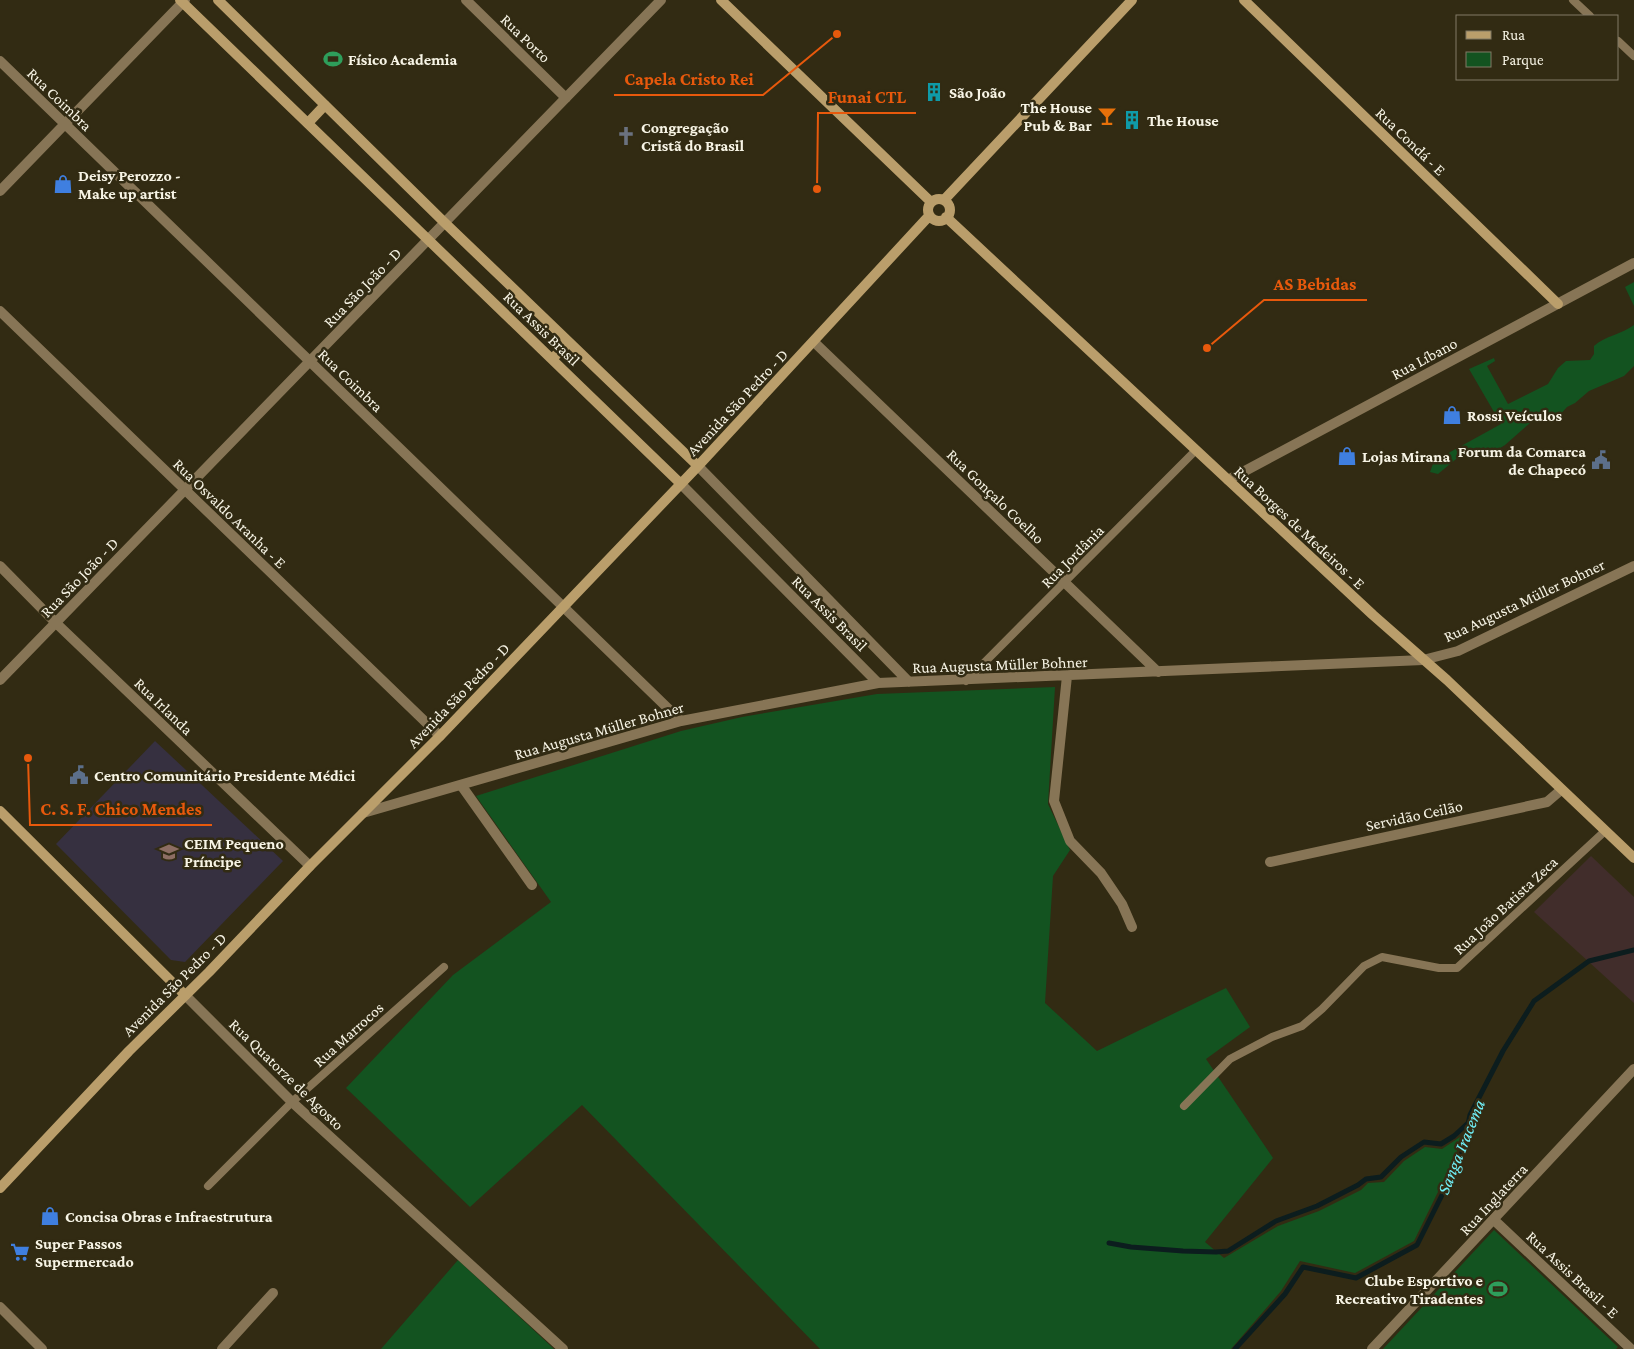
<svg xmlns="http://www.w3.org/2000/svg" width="1634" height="1349" font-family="'Crimson Pro',serif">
	<rect width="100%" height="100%" fill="#322b13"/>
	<path fill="#412d2b" d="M1591,856L1634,897V1003L1534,912Z"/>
	<path fill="#363040" d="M155,741L283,861L185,962L171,960L56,844Z"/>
	<path fill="#135320" d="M1634,282V306L1625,287Z
		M1634,325V366L1624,376L1589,391L1575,403L1567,407L1557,418L1530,423L1505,445L1497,450L1488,449L1472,454L1461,455L1438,474L1430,472L1434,461L1501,424L1469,369L1494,358L1495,361L1487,366L1508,404L1548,384L1558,368L1566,361L1590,360L1594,354V346C1605,336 1622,334 1634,325Z
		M1055,687L1048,804L1070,850L1053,876L1045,1003L1097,1051L1226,988L1250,1027L1206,1059L1273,1158L1205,1242L1224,1258L1278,1226L1319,1211L1361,1190L1368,1183L1384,1182L1404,1161L1425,1147L1442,1149L1460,1137L1456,1155L1414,1241L1355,1273L1300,1261L1281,1291L1231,1349H820L582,1105L470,1207L346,1088L453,975L551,902L476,796L681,731L742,717L877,694Z
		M1494,1230L1618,1347L1616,1349H1383Z
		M458,1260L554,1349H381Z"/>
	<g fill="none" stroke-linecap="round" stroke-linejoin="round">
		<path stroke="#0c1d1e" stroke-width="5" d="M1109,1243L1131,1247L1183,1251L1216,1252L1228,1251L1276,1221L1317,1206L1358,1185L1366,1179L1381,1177L1401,1157L1424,1142L1441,1144L1454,1136L1468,1123
			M1235,1349L1285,1294L1303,1267L1356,1278L1417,1245L1461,1157L1470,1115L1503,1051L1534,1001L1589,961L1634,950"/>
		<path stroke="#877556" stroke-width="8" d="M1573,0L1590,16
			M1618,41L1634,56
			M966,681L1196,450
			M1184,1106L1230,1059L1272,1037L1302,1026L1322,1009L1364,966L1382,957L1439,968H1457L1605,831
			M208,1186L292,1102L444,967"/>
		<path stroke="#877556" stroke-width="10" d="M466,0L566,98
			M0,61L681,721
			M0,191L185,0
			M0,311L440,736
			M814,342L1158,672
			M698,466L909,682
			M1228,480L1634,263
			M681,484L878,683
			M0,566L56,623L310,866
			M1067,676L1054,801L1070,841L1101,873L1122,904L1132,927
			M0,680L661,0
			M461,785L532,885
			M363,813L681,721L878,683L1423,660L1458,651L1634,566
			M1270,862L1547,802L1561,790
			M185,995L292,1102L563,1349
			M1494,1220L1631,1349
			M0,1307L42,1349
			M222,1349L273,1293
			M1372,1349L1634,1069"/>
		<path stroke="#ba9e6b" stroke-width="10" d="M180,0L681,484
			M218,0L445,223L698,466
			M721,0L931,202
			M1244,0L1558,304
			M308,123L325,105
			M928 210a11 11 0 1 1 22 0a11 11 0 1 1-22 0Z
			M944,200L1132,0
			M946,217L1373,615L1447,680L1634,858
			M552,359L569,342
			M0,811L185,995
			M0,1188L129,1051L209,972L310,866L440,736L698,466L929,216"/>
	</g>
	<defs>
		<g id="stadium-bare" transform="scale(1.5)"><path d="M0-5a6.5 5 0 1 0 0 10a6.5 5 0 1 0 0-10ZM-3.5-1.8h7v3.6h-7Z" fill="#2e9e5b" stroke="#322b13" stroke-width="2.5" paint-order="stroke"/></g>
		<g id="building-bare" transform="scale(1.5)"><path d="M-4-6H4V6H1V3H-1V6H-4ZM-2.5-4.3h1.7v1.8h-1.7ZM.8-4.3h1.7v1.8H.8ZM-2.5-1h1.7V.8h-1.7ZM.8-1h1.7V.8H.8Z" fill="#0f9aa8" stroke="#322b13" stroke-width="2.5" paint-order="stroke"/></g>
		<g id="bar-bare" transform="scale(1.5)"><path d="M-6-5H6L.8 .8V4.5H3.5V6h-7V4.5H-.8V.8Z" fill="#e8710a" stroke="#322b13" stroke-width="2.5" paint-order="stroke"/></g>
		<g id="church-bare" transform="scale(1.5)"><path d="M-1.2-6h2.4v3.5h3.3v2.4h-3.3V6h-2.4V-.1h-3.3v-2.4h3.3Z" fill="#6b7280" stroke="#322b13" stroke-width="2.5" paint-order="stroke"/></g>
		<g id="shop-bare" transform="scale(1.5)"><path d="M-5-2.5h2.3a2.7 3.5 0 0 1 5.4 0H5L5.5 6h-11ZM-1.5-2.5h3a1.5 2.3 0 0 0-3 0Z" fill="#3f7fe0" stroke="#322b13" stroke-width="2.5" paint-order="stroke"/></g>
		<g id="civic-bare" transform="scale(1.5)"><path d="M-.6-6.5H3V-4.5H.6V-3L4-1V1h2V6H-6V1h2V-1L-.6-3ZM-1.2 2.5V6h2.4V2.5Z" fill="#5c6f8a" stroke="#322b13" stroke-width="2.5" paint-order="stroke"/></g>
		<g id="school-bare" transform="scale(1.5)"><path d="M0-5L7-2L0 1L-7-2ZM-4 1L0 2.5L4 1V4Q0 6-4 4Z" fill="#8d6e63" stroke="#322b13" stroke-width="2.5" paint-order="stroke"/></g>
		<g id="supermarket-bare" transform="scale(1.5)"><path d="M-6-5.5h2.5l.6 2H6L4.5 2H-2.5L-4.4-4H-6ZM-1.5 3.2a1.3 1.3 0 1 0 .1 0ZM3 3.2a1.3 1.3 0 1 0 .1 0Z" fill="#3f7fe0" stroke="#322b13" stroke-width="2.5" paint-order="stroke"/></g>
	</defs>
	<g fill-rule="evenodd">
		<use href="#stadium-bare" x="333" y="59"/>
		<use href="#building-bare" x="934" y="92"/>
		<use href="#bar-bare" x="1107" y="116"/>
		<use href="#building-bare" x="1132" y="120"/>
		<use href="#church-bare" x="626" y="136"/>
		<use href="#shop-bare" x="63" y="184"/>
		<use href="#shop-bare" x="1452" y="415"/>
		<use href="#shop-bare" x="1347" y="456"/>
		<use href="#civic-bare" x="1601" y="460"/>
		<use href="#civic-bare" x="79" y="775"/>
		<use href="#school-bare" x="169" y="852"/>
		<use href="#shop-bare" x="50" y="1216"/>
		<use href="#supermarket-bare" x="20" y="1252"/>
		<use href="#stadium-bare" x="1498" y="1289"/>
	</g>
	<g text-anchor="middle" stroke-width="5" stroke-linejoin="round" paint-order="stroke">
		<g font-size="16" fill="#f7f4e5" stroke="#322b13">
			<text transform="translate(526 38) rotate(44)" y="6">Rua Porto</text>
			<text transform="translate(60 99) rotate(44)" y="6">Rua Coimbra</text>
			<text transform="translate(1411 141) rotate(44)" y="6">Rua Condá - E</text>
			<text transform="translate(362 287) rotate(-46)" y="6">Rua São João - D</text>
			<text transform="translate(542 328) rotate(44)" y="6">Rua Assis Brasil</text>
			<text transform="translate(1424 358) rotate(-28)" y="6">Rua Líbano</text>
			<text transform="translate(351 380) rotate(44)" y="6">Rua Coimbra</text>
			<text transform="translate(737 402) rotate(-47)" y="6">Avenida São Pedro - D</text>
			<text transform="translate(996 496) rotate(44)" y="6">Rua Gonçalo Coelho</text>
			<text transform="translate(230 513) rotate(44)" y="6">Rua Osvaldo Aranha - E</text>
			<text transform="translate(1300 527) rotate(43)" y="6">Rua Borges de Medeiros - E</text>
			<text transform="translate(1072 556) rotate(-45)" y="6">Rua Jordânia</text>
			<text transform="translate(79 577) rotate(-46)" y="6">Rua São João - D</text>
			<text transform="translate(1524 600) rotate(-25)" y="6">Rua Augusta Müller Bohner</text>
			<text transform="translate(830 613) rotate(45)" y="6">Rua Assis Brasil</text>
			<text transform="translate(1000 664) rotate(-2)" y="6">Rua Augusta Müller Bohner</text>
			<text transform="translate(458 695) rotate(-46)" y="6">Avenida São Pedro - D</text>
			<text transform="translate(164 706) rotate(44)" y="6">Rua Irlanda</text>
			<text transform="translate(599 730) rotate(-16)" y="6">Rua Augusta Müller Bohner</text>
			<text transform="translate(1414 815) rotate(-12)" y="6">Servidão Ceilão</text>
			<text transform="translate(1505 905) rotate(-43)" y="6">Rua João Batista Zeca</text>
			<text transform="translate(174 984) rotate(-45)" y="6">Avenida São Pedro - D</text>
			<text transform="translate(348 1034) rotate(-42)" y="6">Rua Marrocos</text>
			<text transform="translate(287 1074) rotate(44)" y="6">Rua Quatorze de Agosto</text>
			<text transform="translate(1493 1199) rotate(-47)" y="6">Rua Inglaterra</text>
			<text transform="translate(1573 1274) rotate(43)" y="6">Rua Assis Brasil - E</text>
		</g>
		<g font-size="16" font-weight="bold" fill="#f7f4e5" stroke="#322b13" text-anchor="start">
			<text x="348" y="65">Físico Academia</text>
			<text x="949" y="98">São João</text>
			<text x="1092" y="113" text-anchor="end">The House<tspan x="1092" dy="18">Pub &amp; Bar</tspan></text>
			<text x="1147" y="126">The House</text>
			<text x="641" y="133">Congregação<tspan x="641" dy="18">Cristã do Brasil</tspan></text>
			<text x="78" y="181">Deisy Perozzo -<tspan x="78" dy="18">Make up artist</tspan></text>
			<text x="1467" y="421">Rossi Veículos</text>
			<text x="1586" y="457" text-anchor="end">Forum da Comarca<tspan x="1586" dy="18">de Chapecó</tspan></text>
			<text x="1362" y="462">Lojas Mirana</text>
			<text x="94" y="781">Centro Comunitário Presidente Médici</text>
			<text x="184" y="849">CEIM Pequeno<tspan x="184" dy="18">Príncipe</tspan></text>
			<text x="65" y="1222">Concisa Obras e Infraestrutura</text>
			<text x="35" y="1249">Super Passos<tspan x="35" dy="18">Supermercado</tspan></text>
			<text x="1483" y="1286" text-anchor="end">Clube Esportivo e<tspan x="1483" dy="18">Recreativo Tiradentes</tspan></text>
		</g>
		<g font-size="18" font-style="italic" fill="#71f0f8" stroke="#322b13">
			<text transform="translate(1461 1147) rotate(-68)" y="6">Sanga Iracema</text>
		</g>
	</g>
	<path fill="none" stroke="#e8590c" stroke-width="2" d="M837 34L763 95H614M817 189L818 113H916M1207 348L1264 300H1367M28 758L30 825H212"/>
	<g fill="#e8590c" stroke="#322b13" stroke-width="2">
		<circle cx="837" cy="34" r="5"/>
		<circle cx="817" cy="189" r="5"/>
		<circle cx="1207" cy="348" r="5"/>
		<circle cx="28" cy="758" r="5"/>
	</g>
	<g font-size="18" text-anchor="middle" font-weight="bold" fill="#e8590c" stroke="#322b13" stroke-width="5" stroke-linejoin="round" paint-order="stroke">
		<text x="689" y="85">Capela Cristo Rei</text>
		<text x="867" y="103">Funai CTL</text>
		<text x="1315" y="290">AS Bebidas</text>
		<text x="121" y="815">C. S. F. Chico Mendes</text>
	</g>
	<rect x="1456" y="15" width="162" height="65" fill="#322b13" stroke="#817b67"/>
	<rect x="1466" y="31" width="25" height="8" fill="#ba9e6b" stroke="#817b67"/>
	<text x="1502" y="40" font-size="15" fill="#f7f4e5">Rua</text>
	<rect x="1466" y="52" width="25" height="15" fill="#135320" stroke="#817b67"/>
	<text x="1502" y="65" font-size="15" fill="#f7f4e5">Parque</text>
</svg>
